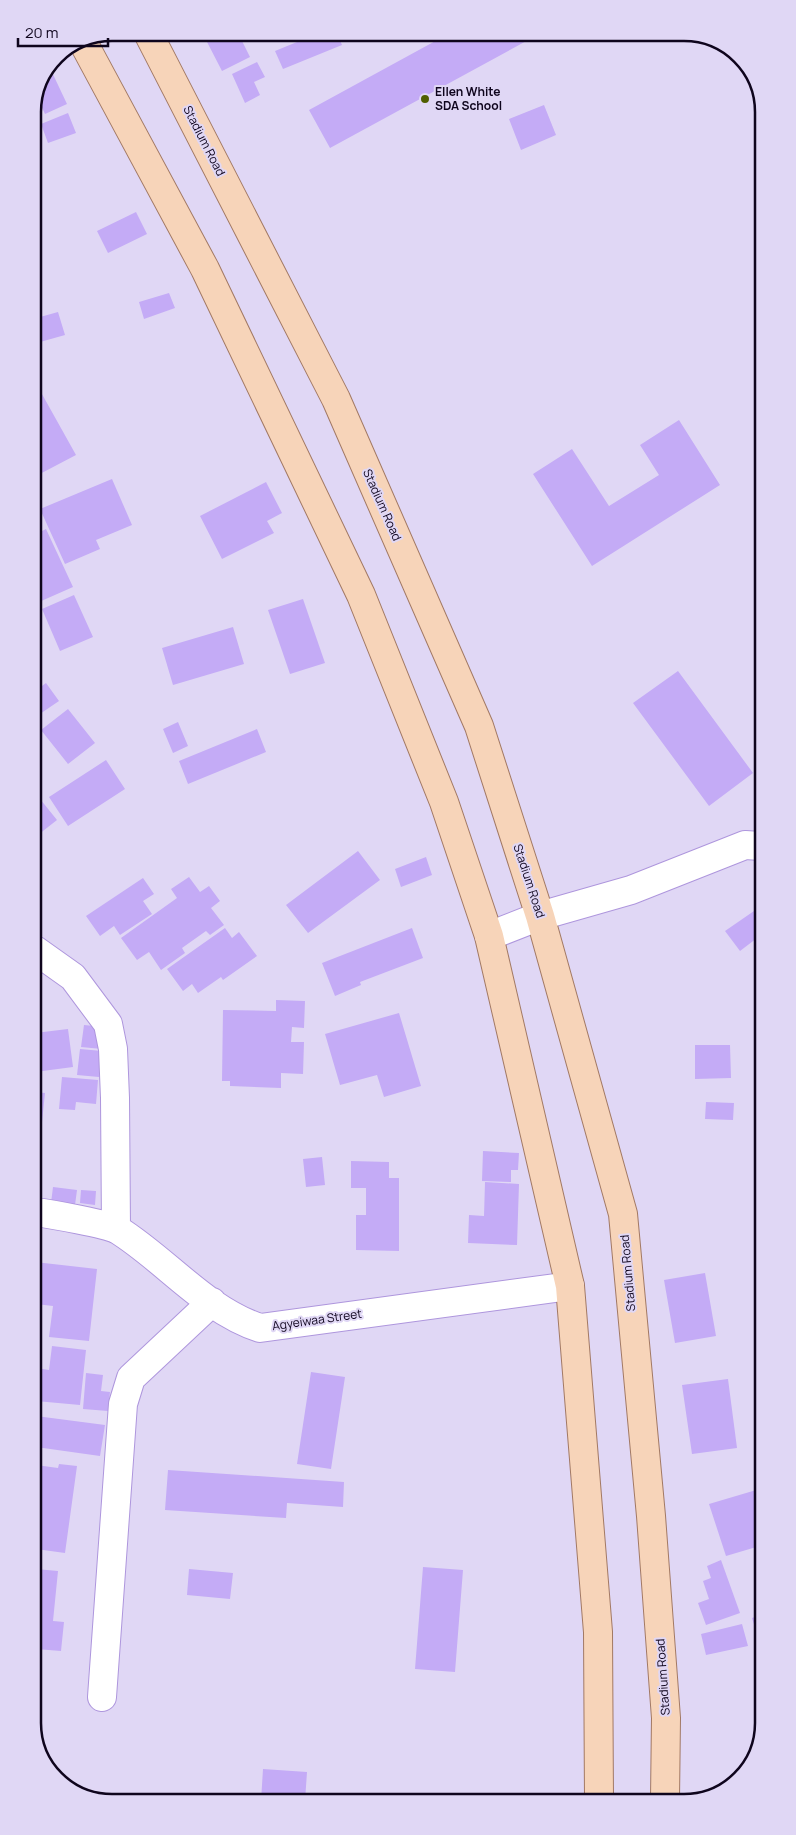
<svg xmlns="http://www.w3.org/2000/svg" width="796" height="1835" font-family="Manrope,sans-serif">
	<rect width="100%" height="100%" fill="#e0d7f5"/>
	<path fill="#c4abf6" d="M221,33H238L250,57L222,71L206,40Z
		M319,33H337L342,45L283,69L275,51Z
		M450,33H541L330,148L309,110Z
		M257,62L265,77L254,82L260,95L245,103L232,74Z
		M50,68L67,104L45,114L37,97Z
		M544,105L556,135L521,150L509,119Z
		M68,113L76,133L48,143L41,124Z
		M136,212L147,234L108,253L97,231Z
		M169,293L175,308L144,319L139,302Z
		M58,312L65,335L33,344V319Z
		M33,378L76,455L36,476L34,472Z
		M679,420L720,485L592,566L533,474L572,449L609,506L659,475L640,445Z
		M112,479L132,525L96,540L100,549L65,564L40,509Z
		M266,482L282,513L267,521L274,533L222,559L200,516Z
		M46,529L73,587L39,602L34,592V535Z
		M74,595L93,637L60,651L42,609Z
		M303,599L325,663L290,674L268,610Z
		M233,627L244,664L173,685L162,648Z
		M678,671L753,773L709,806L633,703Z
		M46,683L59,701L34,718V692Z
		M68,709L95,743L68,764L41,730Z
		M178,722L188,746L173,753L163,729Z
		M257,729L266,752L188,784L179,761Z
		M106,760L125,789L68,826L49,797Z
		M36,794L57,820L34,838V796Z
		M358,851L380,880L308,933L286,905Z
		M426,857L432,875L401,887L395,869Z
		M189,877L200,892L209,886L220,901L211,908L224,925L210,935L206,931L182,948L185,953L161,970L149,952L137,960L121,938L177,898L171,889Z
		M143,878L154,894L143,901L152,914L120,935L114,926L100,936L86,916Z
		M754,911L761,922V935L740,951L725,931Z
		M225,928L232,938L239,932L257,956L223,980L221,977L198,993L192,984L183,991L167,969Z
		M412,928L423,958L360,982L361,985L335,996L322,963Z
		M276,1000L305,1001L304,1028L292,1027L291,1042H304L303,1074L281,1073V1088L230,1086V1081H222L223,1010L276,1011Z
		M399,1013L421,1086L384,1097L377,1075L340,1085L325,1034Z
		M84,1025L104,1027L102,1049L81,1047Z
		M68,1029L73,1067L35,1072V1033Z
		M695,1045H730L731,1078L695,1079Z
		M80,1049L102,1051L99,1077L77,1075Z
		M62,1077L98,1080L96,1104L76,1102L75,1110L59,1109Z
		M35,1092L45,1093L39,1151H35Z
		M706,1102L734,1103L733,1120L705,1119Z
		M483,1151L519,1153L518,1170H511V1182L482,1181Z
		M322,1157L325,1185L306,1187L303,1159Z
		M351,1161L389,1162V1178H399V1251L356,1250V1215H366V1188H351Z
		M485,1182L519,1184L517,1245L468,1243L469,1215L484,1216Z
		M53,1187L77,1190L75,1205L51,1203Z
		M81,1190L96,1191L95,1205L80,1203Z
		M35,1262L97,1269L89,1341L49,1337L53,1306L36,1304Z
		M705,1273L716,1336L675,1343L664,1280Z
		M52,1346L86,1350L80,1405L36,1401V1368L49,1370Z
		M311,1372L345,1377L331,1469L297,1464Z
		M86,1373L103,1375L101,1391L110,1392L108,1411L83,1409Z
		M728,1379L737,1448L692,1454L682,1385Z
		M36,1416L105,1425L100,1456L36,1447Z
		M59,1464L77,1466L65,1553L36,1549V1465L58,1468Z
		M168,1470L344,1482L343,1507L287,1503L286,1518L165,1510Z
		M763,1488V1545L726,1556L709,1504Z
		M721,1560L740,1613L706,1625L698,1603L709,1599L703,1581L711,1578L707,1566Z
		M423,1567L463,1570L455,1672L415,1669Z
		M36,1569L58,1571L53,1621L64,1622L61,1651L36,1649Z
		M189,1569L233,1573L230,1599L187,1595Z
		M763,1614V1653L752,1618Z
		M742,1624L748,1646L706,1655L701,1634Z
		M263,1769L307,1772L305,1801H261Z"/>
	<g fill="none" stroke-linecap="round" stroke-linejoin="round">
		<g stroke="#ae96dd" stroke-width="30">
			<path id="minor" d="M489,936L540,916L631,890L745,845L761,846
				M35,950L73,977L108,1024L113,1049L115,1098L116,1229
				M35,1212C50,1214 108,1224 118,1230C166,1260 205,1310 260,1328L570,1286
				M102,1697L123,1404L131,1378L212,1302"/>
		</g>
		<g stroke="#a27964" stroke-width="30">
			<path id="major" d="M148,33L336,399L479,726L540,916L623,1214L651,1516L666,1718L665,1799
				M84,44L205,269L361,595L444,802L489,936L570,1286L598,1632L599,1799"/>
		</g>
		<use href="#minor" stroke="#fff" stroke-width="28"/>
		<use href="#major" stroke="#f7d4b9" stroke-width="28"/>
	</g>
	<circle fill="#505e00" stroke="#e0d7f5" stroke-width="2" cx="425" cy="99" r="5"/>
	<g text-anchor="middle" stroke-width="4" stroke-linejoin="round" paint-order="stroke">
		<g font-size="12" font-weight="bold" fill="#0f051d" stroke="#e0d7f5" text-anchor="start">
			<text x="435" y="96">Ellen White<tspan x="435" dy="14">SDA School</tspan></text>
		</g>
		<g font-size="12" fill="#0f051d" stroke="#e0d7f5">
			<text transform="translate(204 141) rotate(63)" y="4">Stadium Road</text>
			<text transform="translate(382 505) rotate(66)" y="4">Stadium Road</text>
			<text transform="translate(529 881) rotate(72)" y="4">Stadium Road</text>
			<text transform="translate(628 1273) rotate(-95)" y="4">Stadium Road</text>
			<text transform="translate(317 1320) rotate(-8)" y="4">Agyeiwaa Street</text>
			<text transform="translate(663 1677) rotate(-94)" y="4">Stadium Road</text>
		</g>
	</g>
	<path d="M0 0H796V1835H0ZM112 41H684A71 71 0 0 1 755 112V1723A71 71 0 0 1 684 1794H112A71 71 0 0 1 41 1723V112A71 71 0 0 1 112 41Z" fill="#e0d7f5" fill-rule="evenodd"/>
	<path fill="none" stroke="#0f051d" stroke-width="2.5" d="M112 41H684A71 71 0 0 1 755 112V1723A71 71 0 0 1 684 1794H112A71 71 0 0 1 41 1723V112A71 71 0 0 1 112 41Z"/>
	<path d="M18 38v8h90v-8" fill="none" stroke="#0f051d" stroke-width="2.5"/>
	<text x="25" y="38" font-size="15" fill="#0f051d" stroke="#e0d7f5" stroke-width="4" paint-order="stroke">20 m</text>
</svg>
